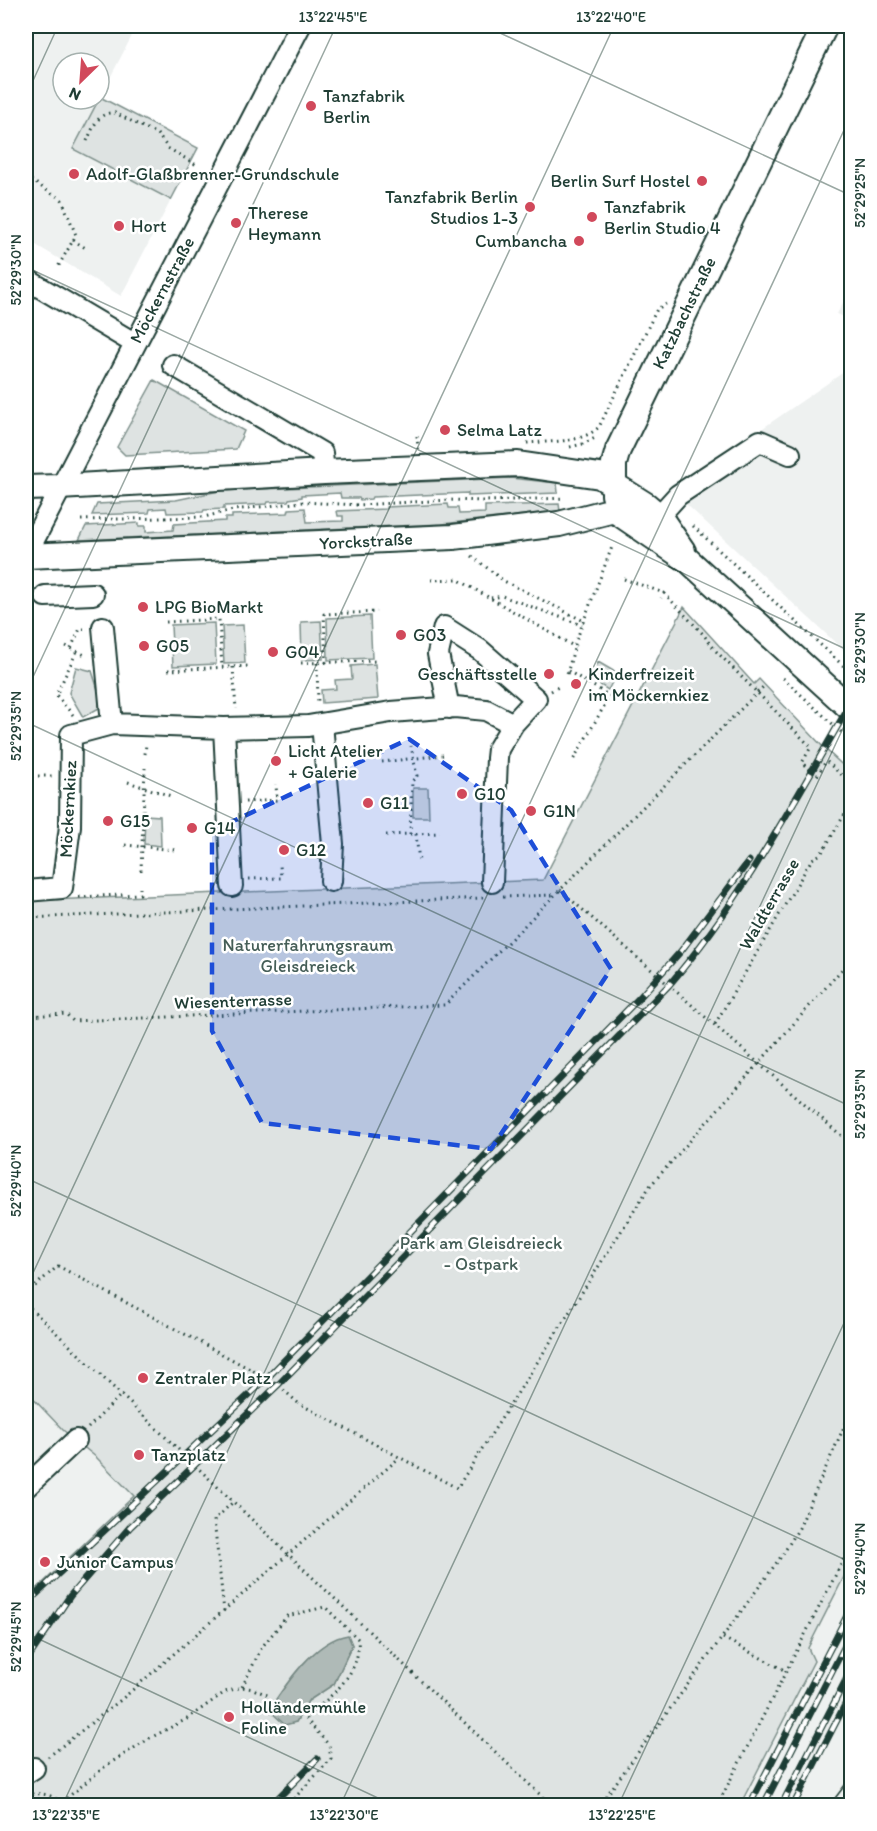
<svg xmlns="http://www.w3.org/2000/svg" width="877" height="1831" font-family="Itim,sans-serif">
	<rect width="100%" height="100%" fill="#fff"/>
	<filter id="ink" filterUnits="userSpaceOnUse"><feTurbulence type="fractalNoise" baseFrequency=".0167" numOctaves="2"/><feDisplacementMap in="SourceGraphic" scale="12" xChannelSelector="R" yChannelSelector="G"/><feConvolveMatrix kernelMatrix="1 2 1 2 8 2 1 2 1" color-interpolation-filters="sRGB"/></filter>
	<g filter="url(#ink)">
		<path fill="#eef1f0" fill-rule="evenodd" d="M26,26H137L73,149L171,200L121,296L26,239ZM63,63H99V99H63Z
			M851,287V320L837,314Z
			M851,367V657L672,491Z
			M26,1391L63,1430L97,1458L134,1496L26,1643Z
			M851,1563V1805L741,1806L814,1661L808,1649Z"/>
		<path fill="#dee3e2" stroke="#7e908b" stroke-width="1.5" fill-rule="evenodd" d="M100,97L198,148L171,200L73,149Z
			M154,380L244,431L236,449L125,455L117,447Z
			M510,478L557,483L558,493L468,496V493L372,497L371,499L360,500L359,498H341L340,493L302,495V497L289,499L288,501L268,502L267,504L224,506V509L204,510L203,512L167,513L166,508L150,509L149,513L92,515L97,504L176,500L219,491Z
			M448,504L449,508H458L459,514L485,513V506L559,504L560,511L442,524L79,540L86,526L139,523V526H146V532L173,530L174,524L225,521V518H232V515L288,513L289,509L305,508L307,522L343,521V516H338L337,511L386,509V507Z
			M684,607L754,684L759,679L824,748L851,773V1563L808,1648L814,1661L740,1805H26V1599L134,1496L97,1458L63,1430L26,1391V901L543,880ZM348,1636L352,1645L334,1684L308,1701L296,1722L269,1710C286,1684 315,1640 348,1636Z
			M370,616L372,658L328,660L327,618Z
			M321,621L323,659L302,660L301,622Z
			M214,623L216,664L173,666L171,625Z
			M243,625L245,663L224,664L222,626Z
			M598,662L617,673L608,690L594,681Z
			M375,664L378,699L322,703L321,690L336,689L335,680L352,679L351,666Z
			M76,667L92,671L99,693V708L83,717L69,693Z
			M413,788H428L429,817H413Z
			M145,815L160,816L161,846L144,844Z"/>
		<path fill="#afbab7" stroke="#758883" stroke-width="1.5" d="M348,1635L352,1645L334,1684L308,1701L296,1722L285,1725L269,1710C286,1684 315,1640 348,1635Z"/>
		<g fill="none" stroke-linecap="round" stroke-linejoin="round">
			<g stroke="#1f3d34" stroke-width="24">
				<path id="minor" d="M26,279L134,343
					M173,365L322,453L324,472
					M659,516L678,495L760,441L790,454
					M26,555L300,26
					M45,596L93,594
					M103,627L112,724
					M449,708L438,654L444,627L480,650L536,699L513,724
					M322,724L333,844L331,881
					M224,728L232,886
					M26,891L62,888L70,826L71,735L112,724L224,728L308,726L391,712L455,707L486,710L513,724L498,749L497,758L492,882
					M26,1487L76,1440
					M26,1773L34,1768"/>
			</g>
			<g stroke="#1f3d34" stroke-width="28">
				<path id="major" d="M26,488L59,487L324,472L518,464L600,476L646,505L659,516L683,551
					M614,495V464L618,450L825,26
					M26,556L453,537L559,524L614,510L689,561L852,710"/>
			</g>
			<path stroke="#1f3d34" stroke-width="3" stroke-dasharray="1.5 4.5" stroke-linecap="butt" d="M26,88L29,82
				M87,141C93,128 98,111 115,113L157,134L168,148L198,166
				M26,177L62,200L76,235L58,267
				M73,240L87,249
				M417,436L418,449
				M527,443C550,441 581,444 599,427L657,309L666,304
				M570,447L583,444L595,438
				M81,520L204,517L233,510L303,502L359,505L448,500L485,501L565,498
				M693,526L852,674
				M472,556L504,581L584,621
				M624,579L664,593L661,598
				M431,580L457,579L575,647
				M664,593L703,634L716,651L811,747L802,763L817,776L826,761L852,784
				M491,598L502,596L582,625
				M166,622L219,619L222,667
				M66,646L87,656
				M71,648L80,629H84
				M301,663L379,661
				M317,663L318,705
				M326,663L324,614L377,612
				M233,667L236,709
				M168,670L249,666
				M568,671L610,696L572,762
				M567,674L576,641L612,547
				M783,678L852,742
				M551,691L560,686
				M73,715L56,695L77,651
				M145,754L146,744
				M382,762L443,755
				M26,776H54
				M128,782L171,796
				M245,802L277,800L276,784
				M410,834L412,781L417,776L411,746
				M416,834L419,862
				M386,835L440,833
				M125,845L176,850
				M141,871L145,768
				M249,879L281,878L280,865
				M560,890L852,1145
				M79,897L140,894V888
				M503,897L553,895
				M26,918L484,898
				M26,1016L66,1014L73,1021L445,1005L765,685
				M715,1024L812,859L821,854L852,802
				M26,1294L58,1266L261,1375L278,1385L298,1403L457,1488L650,1186L852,958
				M26,1304L552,1806
				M88,1428L121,1395
				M224,1611L214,1520L233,1502
				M723,1638L786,1671
				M242,1687L262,1647L287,1616L325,1607L358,1639C362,1674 329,1698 305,1718L329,1745L331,1759L287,1806
				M48,1757L122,1699L399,1458
				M26,1795C40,1792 54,1794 65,1806
				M62,1802L107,1765L150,1738L187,1719L225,1692L242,1687L253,1689L270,1696
				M599,1806L783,1554L799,1528L852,1409
				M717,1806L852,1543"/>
			<use href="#minor" stroke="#fff" stroke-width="20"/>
			<use href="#major" stroke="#fff" stroke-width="24"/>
			<path stroke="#1f3d34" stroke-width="1.5" d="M829,1806L852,1776
				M845,1806L852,1797"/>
			<g stroke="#1f3d34" stroke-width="7">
				<path id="rail" d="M26,1604L267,1378L640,997L681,951L749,861
					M26,1661L70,1596L130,1527L278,1385L669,985C742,900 796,798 852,701
					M270,1806L317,1759
					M749,1806L852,1606
					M763,1806L852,1632
					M781,1806L852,1668
					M793,1806L852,1691"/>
			</g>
			<use href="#rail" stroke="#fff" stroke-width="4.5" stroke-dasharray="14" stroke-linecap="butt"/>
		</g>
	</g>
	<path fill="#1d4ed8" fill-opacity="0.2" stroke="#1d4ed8" stroke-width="4.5" stroke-dasharray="12 8" stroke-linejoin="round" d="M409,739L511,810L611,969L491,1149L262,1123L212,1031V831Z"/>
	<path fill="none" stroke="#1f3d34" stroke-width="1.5" stroke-opacity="0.45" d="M485,26L852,196M26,96L58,26M26,267L852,652M26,692L336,26M26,722L852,1107M26,1178L852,1563M26,1288L614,26M26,1633L395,1806M62,1806L852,113M340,1806L852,709M618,1806L852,1306"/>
	<g fill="#d1495b" stroke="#fff" stroke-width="2">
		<circle cx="311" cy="106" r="6"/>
		<circle cx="74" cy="174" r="6"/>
		<circle cx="702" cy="181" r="6"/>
		<circle cx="530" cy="207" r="6"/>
		<circle cx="592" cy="217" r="6"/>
		<circle cx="236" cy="223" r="6"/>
		<circle cx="119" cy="226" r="6"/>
		<circle cx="579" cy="241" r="6"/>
		<circle cx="445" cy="430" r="6"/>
		<circle cx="143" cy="607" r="6"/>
		<circle cx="401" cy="635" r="6"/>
		<circle cx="144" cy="646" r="6"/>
		<circle cx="273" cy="652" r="6"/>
		<circle cx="549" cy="674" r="6"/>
		<circle cx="576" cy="684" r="6"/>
		<circle cx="276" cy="761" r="6"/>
		<circle cx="462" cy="794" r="6"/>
		<circle cx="368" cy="803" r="6"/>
		<circle cx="531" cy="811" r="6"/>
		<circle cx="108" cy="821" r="6"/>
		<circle cx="192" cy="828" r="6"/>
		<circle cx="284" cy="850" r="6"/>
		<circle cx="143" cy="1378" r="6"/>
		<circle cx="139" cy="1455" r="6"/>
		<circle cx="45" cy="1562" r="6"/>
		<circle cx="229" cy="1717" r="6"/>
	</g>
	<g text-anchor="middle" stroke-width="5" stroke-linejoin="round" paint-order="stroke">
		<g font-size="18" fill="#1f3d34" stroke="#fff" text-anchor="start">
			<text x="323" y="102">Tanzfabrik<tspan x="323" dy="21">Berlin</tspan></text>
			<text x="86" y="180">Adolf-Glaßbrenner-Grundschule</text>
			<text x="690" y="187" text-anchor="end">Berlin Surf Hostel</text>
			<text x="518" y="203" text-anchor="end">Tanzfabrik Berlin<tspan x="518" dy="21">Studios 1-3</tspan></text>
			<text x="604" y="213">Tanzfabrik<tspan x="604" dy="21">Berlin Studio 4</tspan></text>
			<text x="248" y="219">Therese<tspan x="248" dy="21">Heymann</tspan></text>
			<text x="131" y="232">Hort</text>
			<text x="567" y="247" text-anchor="end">Cumbancha</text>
			<text x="457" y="436">Selma Latz</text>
			<text x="155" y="613">LPG BioMarkt</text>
			<text x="413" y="641">G03</text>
			<text x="156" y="652">G05</text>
			<text x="285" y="658">G04</text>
			<text x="537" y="680" text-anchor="end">Geschäftsstelle</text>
			<text x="588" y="680">Kinderfreizeit<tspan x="588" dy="21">im Möckernkiez</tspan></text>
			<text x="288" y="757">Licht Atelier<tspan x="288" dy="21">+ Galerie</tspan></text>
			<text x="474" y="800">G10</text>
			<text x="380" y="809">G11</text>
			<text x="543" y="817">G1N</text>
			<text x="120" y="827">G15</text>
			<text x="204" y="834">G14</text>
			<text x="296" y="856">G12</text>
			<text x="155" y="1384">Zentraler Platz</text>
			<text x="151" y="1461">Tanzplatz</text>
			<text x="57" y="1568">Junior Campus</text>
			<text x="241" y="1713">Holländermühle<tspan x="241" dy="21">Foline</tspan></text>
		</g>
		<g font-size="18" fill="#1f3d34" stroke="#fff">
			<text transform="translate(162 290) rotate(-62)" y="6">Möckernstraße</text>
			<text transform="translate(684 313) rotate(-64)" y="6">Katzbachstraße</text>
			<text transform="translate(366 541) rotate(-3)" y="6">Yorckstraße</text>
			<text transform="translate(68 809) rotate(-87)" y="6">Möckernkiez</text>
			<text transform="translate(769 904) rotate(-60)" y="6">Waldterrasse</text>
			<text transform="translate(233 1001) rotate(-2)" y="6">Wiesenterrasse</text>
		</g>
		<g font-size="18" fill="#455e57" stroke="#fff">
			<text x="308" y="951">Naturerfahrungsraum<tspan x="308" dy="21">Gleisdreieck</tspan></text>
			<text x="481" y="1249">Park am Gleisdreieck<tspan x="481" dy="21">- Ostpark</tspan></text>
		</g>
	</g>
	<rect width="877" height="1831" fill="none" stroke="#fff" stroke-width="66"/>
	<g transform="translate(81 81) rotate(205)"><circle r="28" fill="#ffffff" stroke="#a5b1ae" stroke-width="1.5"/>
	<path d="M0-4.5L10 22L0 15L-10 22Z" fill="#d1495b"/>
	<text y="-9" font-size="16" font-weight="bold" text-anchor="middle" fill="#1f3d34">N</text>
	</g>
	<rect x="33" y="33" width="811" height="1765" fill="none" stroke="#1f3d34" stroke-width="2"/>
	<g font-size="15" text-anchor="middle" fill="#1f3d34">
		<text x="333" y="22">13°22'45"E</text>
		<text x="611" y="22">13°22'40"E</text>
		<text transform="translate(860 193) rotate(-90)" y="5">52°29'25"N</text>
		<text transform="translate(16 270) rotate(-90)" y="5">52°29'30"N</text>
		<text transform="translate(860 648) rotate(-90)" y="5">52°29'30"N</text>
		<text transform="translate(16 726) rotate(-90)" y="5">52°29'35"N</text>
		<text transform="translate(860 1104) rotate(-90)" y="5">52°29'35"N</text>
		<text transform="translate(16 1181) rotate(-90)" y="5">52°29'40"N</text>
		<text transform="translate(860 1559) rotate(-90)" y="5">52°29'40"N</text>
		<text transform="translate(16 1637) rotate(-90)" y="5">52°29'45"N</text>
		<text x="66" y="1820">13°22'35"E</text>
		<text x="344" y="1820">13°22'30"E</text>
		<text x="622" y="1820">13°22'25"E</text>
	</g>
</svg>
